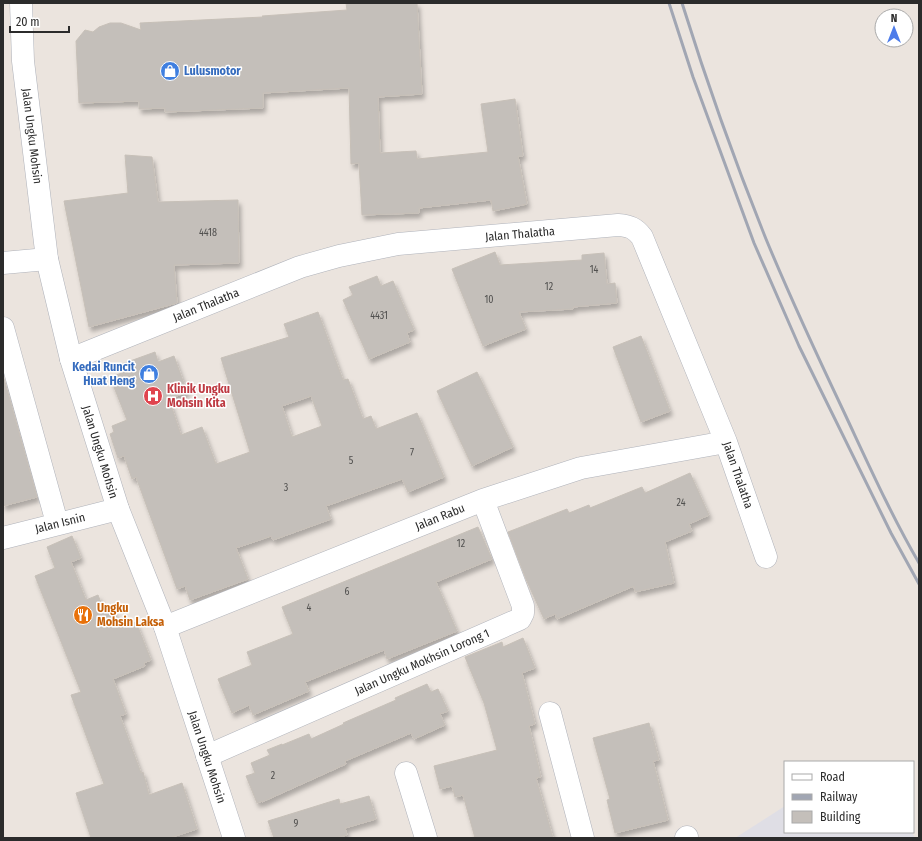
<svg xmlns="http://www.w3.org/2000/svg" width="922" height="841" font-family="'Fira Sans Condensed',sans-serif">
	<defs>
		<filter id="shadow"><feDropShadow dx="2.5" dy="4.5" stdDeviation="2" flood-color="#0004"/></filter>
	</defs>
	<rect width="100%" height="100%" fill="#ebe4de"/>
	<path fill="#dfdee5" d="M785,806V832H912L915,838H735Z"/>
	<path fill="#c4bfba" stroke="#c7c0b8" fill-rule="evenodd" filter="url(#shadow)" d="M346,3H417L422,94L378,97L380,153L416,151L417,159L488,152L481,104L515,99L523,156H518L527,204L493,211L491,200L419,208V213L362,215L359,163L351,164L349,88L263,93V108L165,112V108L139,109V101L79,103L76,41L85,30L93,32L99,27L110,23H121L141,30L140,23L263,17L262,16L347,10Z
		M125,155L152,157L158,202L238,200L239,263L174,265L177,303L89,327L64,201L128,193Z
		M495,252L500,265L582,260V255L604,253L607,284L615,283L617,303L573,307V309L519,312L526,329L483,346L452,269Z
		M377,276L381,286L393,281L414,330L407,333L410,342L369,359L343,300L353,295L349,287Z
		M318,312L343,380L348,379L363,419L371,416L376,429L417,413L444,477L408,492L402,479L326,506L331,519L273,540L271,536L236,548L248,579L190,600L185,586L177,589L136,477L132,479L124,456L118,458L110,434L114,432L112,426L127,420L110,377L122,373L119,365L155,352L158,362L174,356L187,392L169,399L181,435L202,427L216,464L250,452L221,358L289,337L284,324ZM311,396L322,426L292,437L282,406Z
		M641,336L670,411L641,422L613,347Z
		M477,372L513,447L472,466L437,391Z
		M3,375L37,497L3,506Z
		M690,473L709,515L689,524L692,531L665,542L674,583L635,592L634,586L557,619L555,614L544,619L526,579L508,532L567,509L569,513L589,505L590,508L642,487L645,493Z
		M478,527L492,559L436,582L457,631L387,659L384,650L305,682L309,691L253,715L249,705L232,713L218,679L252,665L247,652L293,634L282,607Z
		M72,536L81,558L71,562L86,600L98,595L103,608L111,605L120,628L136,622L151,660L144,663L145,666L113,679L126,714L120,716L141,773L143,772L149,795L182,783L197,829L169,838H91L76,793L104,784L71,695L81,692L35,576L55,568L47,547Z
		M523,638L535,668L522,673L535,724L529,726L541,777L536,778L553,838H475L463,795L455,797L452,786L440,789L434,766L497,750L484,703L465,657L502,642L503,647Z
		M427,684L431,692L438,689L448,711L440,714L445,725L414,739L411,733L345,761L346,764L262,802V801L257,803L246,776L255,773L251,763L270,755L267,750L282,744V745L309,734L311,739L344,724L343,723L396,700L395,698Z
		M649,723L659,760L653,761L668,820L615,833L607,800L610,799L593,738Z
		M369,796L376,819L345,828L347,835L335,838H274L268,821L339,799L340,804Z"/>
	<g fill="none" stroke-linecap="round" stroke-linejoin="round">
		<g stroke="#afb2ba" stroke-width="23">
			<path id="minor" d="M3,263L47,259
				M3,328L57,523
				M71,359L300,267L339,256L398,244L618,225C630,226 635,228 642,237L726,442L766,557
				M3,538L118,509
				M165,627L483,500L581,468L726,442
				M550,713L583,838
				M207,756L520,619L523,613V606L483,500
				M406,773L426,838
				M686,838L687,837"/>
		</g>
		<g stroke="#afb2ba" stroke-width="23">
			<path id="tertiary" d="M21,3L23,61L47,259L71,359L118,509L165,627L234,838"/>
		</g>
		<use href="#minor" stroke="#fff" stroke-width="22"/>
		<use href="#tertiary" stroke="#fff" stroke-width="22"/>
		<path stroke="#a1a6b3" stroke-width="3" d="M669,3L693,77L754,243L799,346L891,533L919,584
			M682,3C707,83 735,162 766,239C790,297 816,353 843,410C867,461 890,513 919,563"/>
	</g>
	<defs>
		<g id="shop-disc" transform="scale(1)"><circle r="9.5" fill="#3f7fe0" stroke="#fff"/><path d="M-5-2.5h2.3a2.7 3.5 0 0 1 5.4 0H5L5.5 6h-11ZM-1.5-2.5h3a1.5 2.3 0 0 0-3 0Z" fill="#fff"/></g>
		<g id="hospital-disc" transform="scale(1)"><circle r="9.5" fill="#e0444e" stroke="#fff"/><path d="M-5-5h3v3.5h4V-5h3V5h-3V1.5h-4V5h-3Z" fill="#fff"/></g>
		<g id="restaurant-disc" transform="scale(1)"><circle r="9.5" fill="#e8710a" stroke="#fff"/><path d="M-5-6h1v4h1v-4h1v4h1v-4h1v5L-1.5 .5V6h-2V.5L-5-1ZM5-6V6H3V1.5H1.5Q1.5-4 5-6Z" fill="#fff"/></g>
	</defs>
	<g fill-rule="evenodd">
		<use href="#shop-disc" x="170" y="71"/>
		<use href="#shop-disc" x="149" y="374"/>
		<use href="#hospital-disc" x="153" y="396"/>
		<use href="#restaurant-disc" x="83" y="615"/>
	</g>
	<g text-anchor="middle" stroke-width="3" stroke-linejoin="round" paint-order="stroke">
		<g font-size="10" fill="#51504f">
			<text x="208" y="236">4418</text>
			<text x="594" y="273">14</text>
			<text x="549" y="290">12</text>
			<text x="489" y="303">10</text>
			<text x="379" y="319">4431</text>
			<text x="412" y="456">7</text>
			<text x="351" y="464">5</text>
			<text x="286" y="491">3</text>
			<text x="681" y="506">24</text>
			<text x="461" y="547">12</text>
			<text x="347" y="595">6</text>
			<text x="309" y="611">4</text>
			<text x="273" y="779">2</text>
			<text x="296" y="827">9</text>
		</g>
		<g font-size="12" font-weight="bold" fill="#366cbe" stroke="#fff" text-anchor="start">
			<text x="184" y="75">Lulusmotor</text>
			<text x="135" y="371" text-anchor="end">Kedai Runcit<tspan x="135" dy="14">Huat Heng</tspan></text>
		</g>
		<g font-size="12" fill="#2b2b2b" stroke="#fff">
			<text transform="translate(32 136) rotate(83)" y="4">Jalan Ungku Mohsin</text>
			<text transform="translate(520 234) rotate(-5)" y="4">Jalan Thalatha</text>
			<text transform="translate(206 305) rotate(-22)" y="4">Jalan Thalatha</text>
			<text transform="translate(100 452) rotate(73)" y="4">Jalan Ungku Mohsin</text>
			<text transform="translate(738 475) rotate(71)" y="4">Jalan Thalatha</text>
			<text transform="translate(440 517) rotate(-22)" y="4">Jalan Rabu</text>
			<text transform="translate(60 523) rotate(-14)" y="4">Jalan Isnin</text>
			<text transform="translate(422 662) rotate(-24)" y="4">Jalan Ungku Mokhsin Lorong 1</text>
			<text transform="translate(207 757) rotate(72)" y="4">Jalan Ungku Mohsin</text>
		</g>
		<g font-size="12" font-weight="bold" fill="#be3a42" stroke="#fff" text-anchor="start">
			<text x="167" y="393">Klinik Ungku<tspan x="167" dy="14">Mohsin Kita</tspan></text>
		</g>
		<g font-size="12" font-weight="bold" fill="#c56008" stroke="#fff" text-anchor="start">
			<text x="97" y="612">Ungku<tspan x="97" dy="14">Mohsin Laksa</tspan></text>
		</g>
	</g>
	<rect width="922" height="841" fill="none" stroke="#2b2b2b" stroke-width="8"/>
	<rect x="784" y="761" width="130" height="72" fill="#ffffff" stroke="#aaaaaa"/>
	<rect x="792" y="774" width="20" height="6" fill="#ffffff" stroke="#aaaaaa"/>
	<text x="820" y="781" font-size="12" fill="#2b2b2b">Road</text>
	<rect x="792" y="794" width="20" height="6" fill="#a1a6b3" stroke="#aaaaaa"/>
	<text x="820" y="801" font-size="12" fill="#2b2b2b">Railway</text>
	<rect x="792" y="811" width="20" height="12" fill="#c4bfba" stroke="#aaaaaa"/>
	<text x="820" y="821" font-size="12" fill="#2b2b2b">Building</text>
	<g transform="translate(894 28)"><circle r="19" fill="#ffffff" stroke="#aaaaaa"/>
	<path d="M0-3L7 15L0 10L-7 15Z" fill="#4d7cea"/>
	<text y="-6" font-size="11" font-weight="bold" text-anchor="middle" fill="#2b2b2b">N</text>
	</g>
	<path d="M10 26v6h59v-6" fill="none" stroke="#2b2b2b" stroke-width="2"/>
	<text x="16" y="26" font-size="12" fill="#2b2b2b" stroke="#ffffff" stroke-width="3" paint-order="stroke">20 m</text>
</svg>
